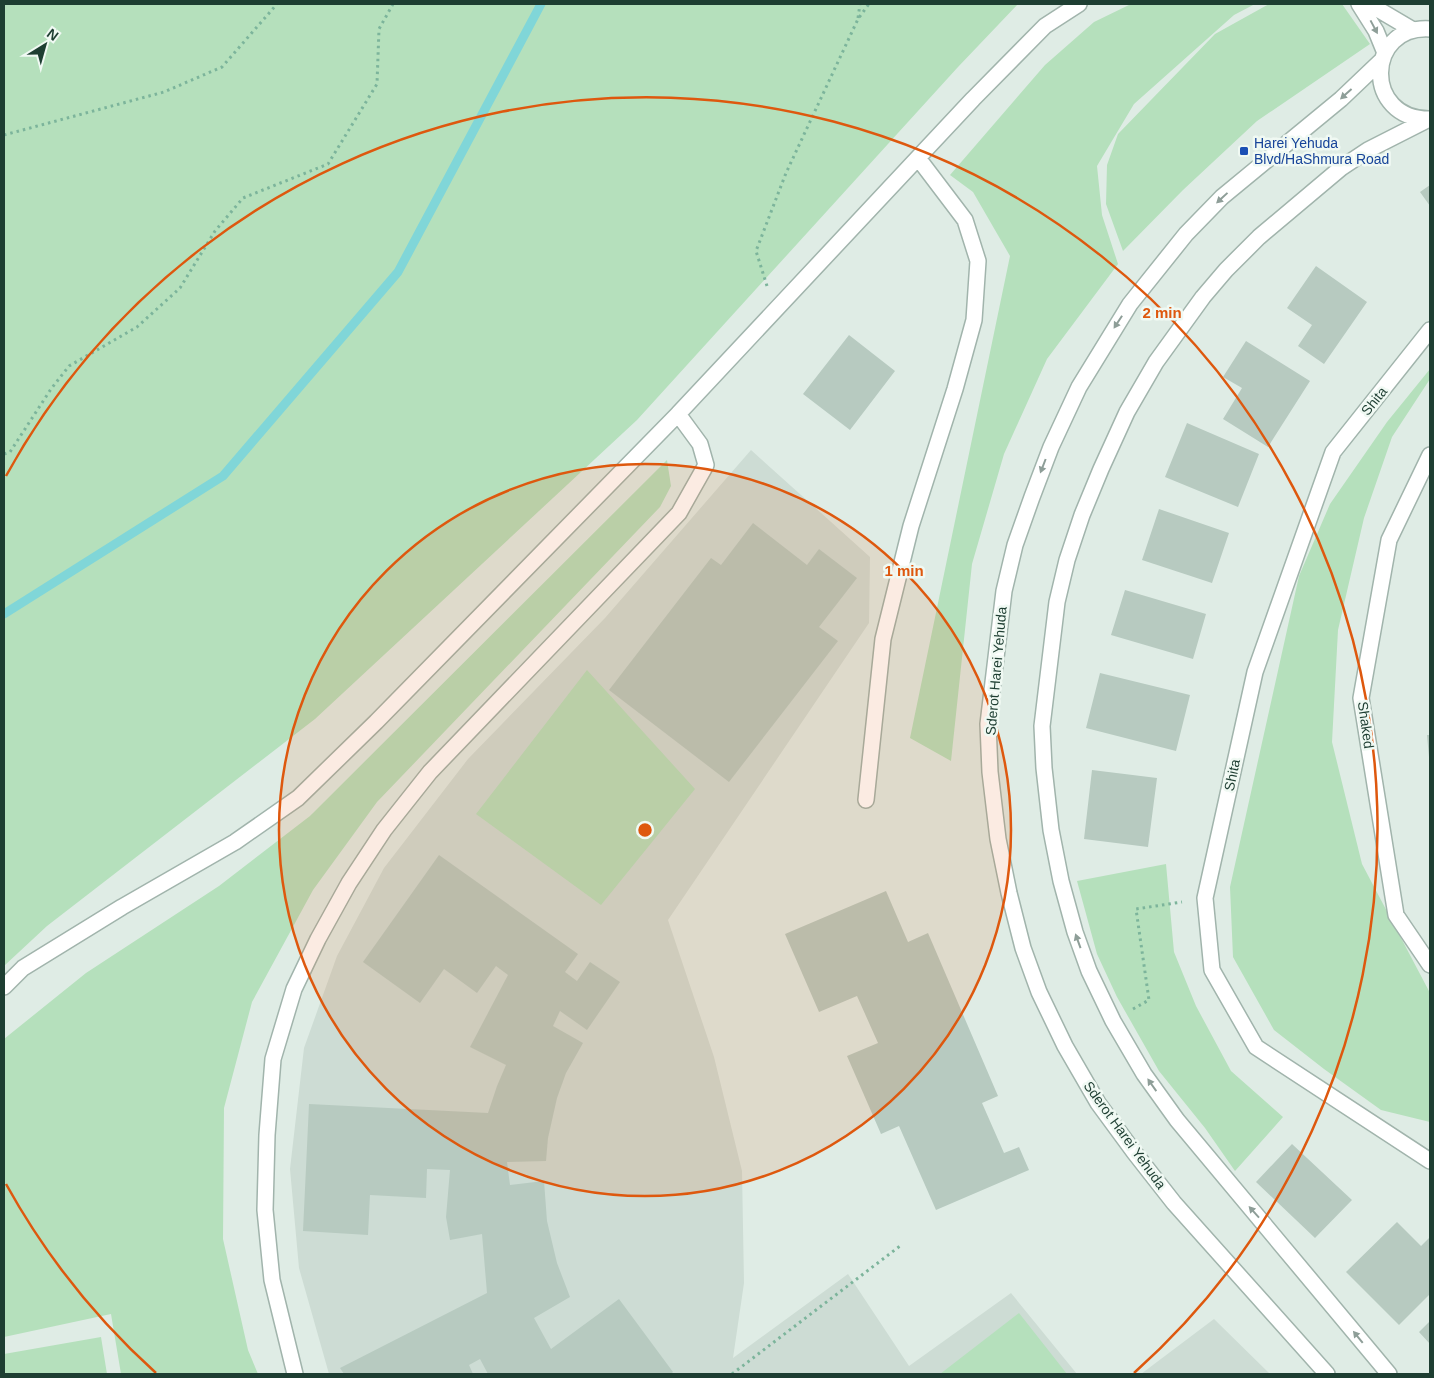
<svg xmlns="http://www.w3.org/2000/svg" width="1434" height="1378" font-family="Arial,sans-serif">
	<rect width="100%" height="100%" fill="#dfece5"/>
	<path fill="#cddcd4" d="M751,450L870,557L869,623L668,920L714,1057L742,1171L744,1283L733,1358L848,1274L909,1366L1011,1293L1077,1374H329L299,1268L290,1169L304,1048L337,956L384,868L468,759L605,618Z
		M1214,1319L1270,1374H1141Z"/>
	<path fill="#b5e0bc" d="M4,4H1018L958,67L637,420L315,719L47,926L4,966Z
		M1131,4H1255L1234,15L1134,104L1097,166L1102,215L1118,264L1047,359L1004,454L972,564L951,761L910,738L1010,256L973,192L950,175L1045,65L1094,22Z
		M1269,4H1342L1370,44L1257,121L1183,190L1123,251L1106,204L1107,165L1118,134L1215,34Z
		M1430,369V379L1392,437L1364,518L1338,630L1332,742L1362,864L1430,993V1122L1381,1110L1324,1069L1274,1030L1233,957L1230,887L1299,576L1330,504L1387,422Z
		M667,460L671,486L660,507L377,802L313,890L252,1002L224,1108L223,1239L248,1350L258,1374H121L111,1314L4,1337V1039L86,973L219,886L310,816Z
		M587,670L695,789L601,905L476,814Z
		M1166,864L1174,952L1196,1006L1231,1071L1283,1117L1235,1171L1205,1128L1159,1071L1117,997L1097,954L1077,881Z
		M1019,1313L1067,1374H940Z
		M101,1337L107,1374H4V1354Z"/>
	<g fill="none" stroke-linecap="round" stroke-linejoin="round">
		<path stroke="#80d6d8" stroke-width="9" d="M4,614L223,476L398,272L541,4"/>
	</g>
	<path fill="#b7cac0" d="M1430,185V206L1420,192Z
		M1316,266L1367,302L1324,364L1298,346L1312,325L1287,308Z
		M849,335L895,371L850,430L803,394Z
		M1246,341L1310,381L1268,447L1223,419L1242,388L1223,377Z
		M1187,423L1259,454L1238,507L1165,477Z
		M1159,509L1229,533L1212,583L1142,560Z
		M753,523L807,565L819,549L857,578L819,627L838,641L729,782L609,690L711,558L721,565Z
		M1125,590L1206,614L1193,659L1111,635Z
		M1100,673L1190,695L1176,751L1086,728Z
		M1427,735H1430V757H1429Z
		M1092,770L1157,778L1148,847L1084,839Z
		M439,855L578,954L565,972L577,981L590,962L620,982L587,1030L560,1011L553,1026L583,1043L566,1073L557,1098L548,1138L546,1161L507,1162L510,1185L544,1181L547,1221L557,1263L570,1297L534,1318L551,1349L619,1299L673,1372L671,1374H488L480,1359L469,1365L473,1374H344L340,1368L487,1293L482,1234L450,1240L446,1217L450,1170L427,1169L426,1198L370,1195L368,1235L303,1231L309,1104L488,1113L497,1086L506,1065L470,1047L508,975L496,966L477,993L444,969L420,1003L363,962Z
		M886,891L908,942L928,933L998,1096L982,1103L1004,1153L1019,1147L1029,1170L936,1210L899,1126L881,1134L847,1056L878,1043L857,996L819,1012L785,934Z
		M1292,1144L1352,1200L1315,1238L1256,1182Z
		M1397,1222L1421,1246L1430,1237V1294L1399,1325L1346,1272Z
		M1430,1321V1344L1419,1332Z"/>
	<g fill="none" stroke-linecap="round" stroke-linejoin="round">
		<g stroke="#a1b4ac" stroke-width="18">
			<path id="minor" d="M1359,4L1376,31L1385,53
				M1369,4L1413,30
				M1430,29C1365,25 1363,120 1430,119
				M1430,330L1333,452L1255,672L1205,898L1212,970L1256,1047L1430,1161
				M1430,455L1389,540L1361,698L1396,915L1430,965
				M866,800L883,639L911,526L955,389L974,320L978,261L965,220L918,158
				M4,987L23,968L122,907L235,842L298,798L376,722L678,414L973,99L1045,26L1079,4
				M295,1374L272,1280L265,1210L267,1135L273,1059L294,989L318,939L349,883L384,830L430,772L679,513L706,465L700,444L678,414
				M1327,1374L1174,1203L1134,1152L1098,1103L1065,1046L1039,992L1023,948L1009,893L998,839L990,772L988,724L1004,591L1015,545L1032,497L1051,447L1079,387L1130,304L1186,234L1222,197L1341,99L1382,60
				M1389,1374L1177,1120L1144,1074L1113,1021L1089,971L1075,932L1061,881L1051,830L1044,768L1042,726L1057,602L1067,560L1082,515L1101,469L1127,412L1156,362L1203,297L1226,270L1259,237L1341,168L1368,150L1429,119"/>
		</g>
		<path stroke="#7cb49b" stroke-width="3" stroke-dasharray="2.5 4" stroke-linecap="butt" d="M858,18L860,4
			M4,135L164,92L222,67L277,4
			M767,286L756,251L786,173L858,19L869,4
			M4,454L10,452L51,389L69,366L137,327L180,288L215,231L243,198L328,164L377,84L379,29L393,4
			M1133,1009L1149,1000L1136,909L1182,902
			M732,1374L900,1246"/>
		<use href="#minor" stroke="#fff" stroke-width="15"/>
	</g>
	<defs><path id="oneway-solid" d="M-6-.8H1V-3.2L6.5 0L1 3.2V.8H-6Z" transform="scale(1.25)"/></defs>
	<g fill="#8e9e98">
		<use href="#oneway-solid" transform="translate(1374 27) rotate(62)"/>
		<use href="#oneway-solid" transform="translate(1346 94) rotate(138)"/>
		<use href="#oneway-solid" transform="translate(1222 198) rotate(137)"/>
		<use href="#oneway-solid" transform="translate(1118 322) rotate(123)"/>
		<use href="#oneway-solid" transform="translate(1043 466) rotate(111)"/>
		<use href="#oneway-solid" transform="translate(1078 941) rotate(-110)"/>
		<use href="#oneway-solid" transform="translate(1152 1085) rotate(-125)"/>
		<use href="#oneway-solid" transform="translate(1254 1212) rotate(-132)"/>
		<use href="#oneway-solid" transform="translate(1358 1337) rotate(-129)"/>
	</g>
	<circle cx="645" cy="830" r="366" fill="#de580e" fill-opacity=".12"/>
	<g fill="none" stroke="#de580e" stroke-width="2.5">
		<circle cx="645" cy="830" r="366"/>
		<path d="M156 1373A731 731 0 0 1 6 1184M6 476A731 731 0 1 1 1134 1373"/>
	</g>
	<rect fill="#1a4fb4" stroke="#f0f9f3" stroke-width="2" x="1239" y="146" width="10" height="10" rx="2.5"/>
	<g text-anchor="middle" stroke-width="5" stroke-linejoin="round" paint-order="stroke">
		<g font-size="14" fill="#164399" stroke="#f0f9f3" text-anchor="start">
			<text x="1254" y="148">Harei Yehuda<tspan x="1254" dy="16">Blvd/HaShmura Road</tspan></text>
		</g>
		<g font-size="14" fill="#1e3e32" stroke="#f0f9f3">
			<text transform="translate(1374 401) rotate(-51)" y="5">Shita</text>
			<text transform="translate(996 671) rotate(-85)" y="5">Sderot Harei Yehuda</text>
			<text transform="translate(1366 725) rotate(82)" y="5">Shaked</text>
			<text transform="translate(1232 775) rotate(-78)" y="5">Shita</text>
			<text transform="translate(1125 1135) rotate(54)" y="5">Sderot Harei Yehuda</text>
		</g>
	</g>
	<circle cx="645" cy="830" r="8" fill="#de580e" stroke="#f0f9f3" stroke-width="2.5"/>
	<g font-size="15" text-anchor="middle" font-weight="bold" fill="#de580e" stroke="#f0f9f3" stroke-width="5" stroke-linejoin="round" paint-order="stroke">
		<text x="1162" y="318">2 min</text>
		<text x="904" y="576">1 min</text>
	</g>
	<rect width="1434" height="1378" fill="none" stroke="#1e3e32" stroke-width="10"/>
	<g transform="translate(45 45) rotate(37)" stroke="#f0f9f3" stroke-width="4" paint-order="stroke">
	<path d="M0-4L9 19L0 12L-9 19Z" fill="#1e3e32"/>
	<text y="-8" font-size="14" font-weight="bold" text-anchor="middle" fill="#1e3e32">N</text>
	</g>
</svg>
